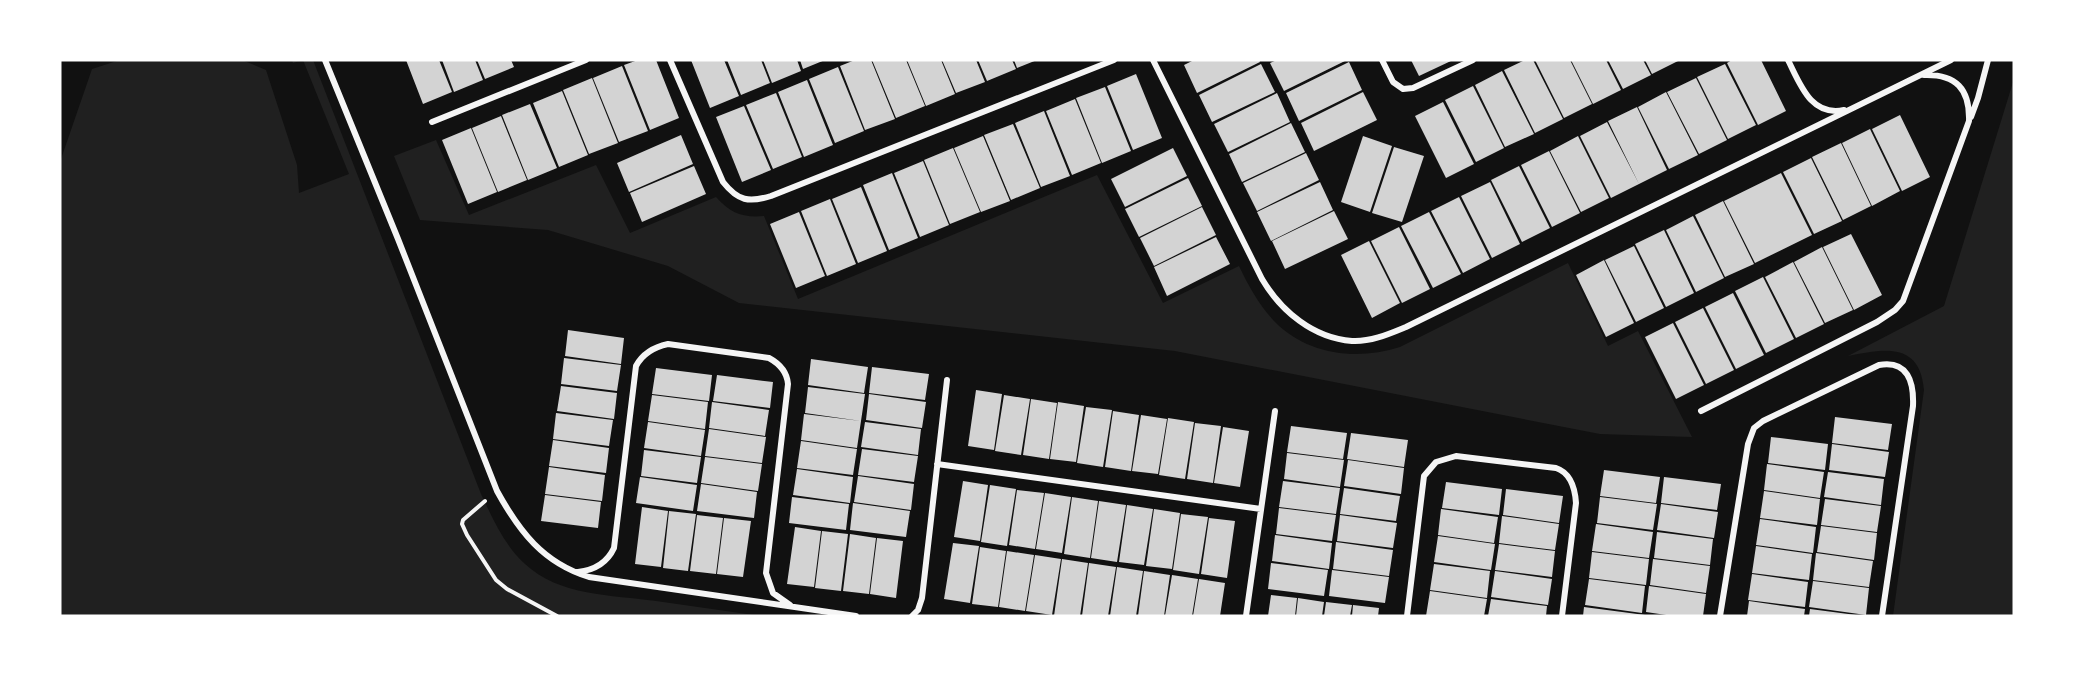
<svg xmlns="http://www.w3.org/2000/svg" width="2074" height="676" font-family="Commissioner,sans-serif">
	<rect width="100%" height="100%" fill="#111"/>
	<path fill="#202020" d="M120,60H242L266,70L297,165L299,193L349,174L303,60L293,63L292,60H313L481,494C493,519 504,545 525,564C559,596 612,595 656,601C691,606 726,611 761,616H60V162L92,69Z
		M2014,79V616H1893L1924,390C1920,341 1883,349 1848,356L1944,306Z
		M436,140L469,215L596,165L630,233L716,197C730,213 743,218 764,216L798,299L1097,175L1163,303L1239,266C1248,285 1259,305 1274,321C1307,355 1357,361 1400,347L1568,263L1608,346L1638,331L1692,437L1600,434L1175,351L739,303L668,266L548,230L420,220L394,156Z"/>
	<path fill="#d3d3d3" d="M406,60H439L452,92L423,104Z
		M442,60H475L483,80L454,92Z
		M477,60H511L514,67L485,79Z
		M638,60H656L679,118L650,130L624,65Z
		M691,60H724L739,96L710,108Z
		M727,60H761L770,83L741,95Z
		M763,60H797L801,71L772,83Z
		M800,60H825L803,69Z
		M855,60H871L895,119L865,130L840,66Z
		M872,60H906L925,106L896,118Z
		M907,60H941L955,94L926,106Z
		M942,60H976L985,82L956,93Z
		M978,60H1012L1016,69L987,81Z
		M1014,60H1037L1017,68Z
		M1194,60H1259L1260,62L1197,93L1184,65Z
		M1277,60H1347L1284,91L1270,63Z
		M1411,60H1453L1419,76Z
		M1525,60H1533L1563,119L1535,133L1504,70Z
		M1535,60H1570L1592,104L1564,118Z
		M1571,60H1606L1621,90L1593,104Z
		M1608,60H1643L1651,75L1623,89Z
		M1645,60H1680L1652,74Z
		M1732,60H1761L1786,111L1758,125L1727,63Z
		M1349,62L1362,90L1299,121L1286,93Z
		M1261,64L1275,92L1212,122L1199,95Z
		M1725,64L1756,125L1728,139L1697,77Z
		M622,66L648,131L619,142L593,78Z
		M838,67L864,131L835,143L809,79Z
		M1502,71L1534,134L1505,147L1475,85Z
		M1136,74L1162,138L1133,150L1107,86Z
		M592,78L618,143L589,154L563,90Z
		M1696,78L1727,140L1699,154L1667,92Z
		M807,80L833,145L804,157L778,92Z
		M1473,86L1504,148L1476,162L1445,100Z
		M1105,87L1131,151L1102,163L1076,98Z
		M562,91L588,155L559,167L533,103Z
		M1363,92L1377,120L1314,151L1301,123Z
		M1666,92L1698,155L1669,169L1638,107Z
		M776,93L802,157L773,169L746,105Z
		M1277,93L1290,122L1228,152L1214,124Z
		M1075,99L1101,163L1072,175L1046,111Z
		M1443,102L1474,164L1446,178L1415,116Z
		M530,104L557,168L528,180L502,115Z
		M744,106L771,170L742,182L716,117Z
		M1637,107L1667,170L1639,184L1608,121Z
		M1044,111L1070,176L1041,187L1015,123Z
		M1900,115L1930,177L1902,191L1872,129Z
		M501,116L527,180L498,192L472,128Z
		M1607,122L1639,184L1611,198L1580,136Z
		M1291,123L1305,152L1242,182L1229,154Z
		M1013,124L1040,188L1011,200L984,135Z
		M471,128L497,192L468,204L442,140Z
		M1870,129L1900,191L1872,206L1842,143Z
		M681,135L693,164L629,192L617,163Z
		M983,136L1010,201L981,212L954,148Z
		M1363,136L1392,146L1370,212L1341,202Z
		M1578,136L1609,198L1581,212L1550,151Z
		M1841,143L1871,206L1843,220L1812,157Z
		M1394,147L1424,156L1402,222L1372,213Z
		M953,148L980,212L950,224L924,160Z
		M1173,148L1187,176L1125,207L1111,179Z
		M1549,151L1580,213L1552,227L1521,165Z
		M1306,153L1319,180L1257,211L1243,183Z
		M1811,158L1842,221L1814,234L1783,172Z
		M923,161L949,225L920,237L894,173Z
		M694,166L706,194L642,222L630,193Z
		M1519,166L1550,228L1522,242L1491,180Z
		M892,173L918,238L889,250L863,185Z
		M1781,173L1812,235L1755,263L1724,201Z
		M1188,178L1202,206L1139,237L1125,209Z
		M1320,182L1333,210L1271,241L1257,212Z
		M1490,182L1520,244L1492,258L1461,196Z
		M861,187L887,251L858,263L832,199Z
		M1459,197L1490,259L1463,273L1431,211Z
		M830,199L856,264L827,276L801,211Z
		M1723,201L1754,264L1725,277L1695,215Z
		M1202,207L1216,235L1154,266L1140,238Z
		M1334,211L1348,239L1285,269L1272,241Z
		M799,212L825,276L796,288L770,224Z
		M1429,212L1461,274L1433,288L1401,226Z
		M1693,216L1724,278L1696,292L1666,230Z
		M1399,227L1430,289L1402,303L1371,241Z
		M1664,230L1694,293L1666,307L1635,244Z
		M1851,234L1882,295L1854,310L1823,247Z
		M1216,237L1230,264L1167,296L1154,267Z
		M1369,241L1400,303L1372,318L1341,255Z
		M1634,246L1664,308L1636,322L1605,260Z
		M1822,247L1853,310L1825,323L1794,262Z
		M1604,260L1634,323L1606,337L1576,275Z
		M1793,262L1824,324L1796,338L1765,277Z
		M1763,277L1794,339L1766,353L1735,291Z
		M1733,293L1764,355L1736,369L1705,307Z
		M1703,308L1734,370L1706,384L1675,322Z
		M1673,323L1704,385L1676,399L1645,337Z
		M568,330L624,338L621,364L565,356Z
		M564,358L621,365L617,391L561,384Z
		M811,359L868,367L864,393L808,385Z
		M872,367L929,374L925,400L869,393Z
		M656,368L712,375L709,401L652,394Z
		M717,375L773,382L770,408L713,401Z
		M561,386L617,393L614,419L557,411Z
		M808,387L865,394L861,421L805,413Z
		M976,390L1002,394L994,450L968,446Z
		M869,394L926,402L922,428L866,420Z
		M652,395L708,402L705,429L648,421Z
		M1004,395L1030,399L1021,455L995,451Z
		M1031,399L1057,403L1049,459L1023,455Z
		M712,402L769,410L765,436L709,428Z
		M1058,402L1084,406L1076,462L1050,459Z
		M1086,407L1112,410L1103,467L1077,463Z
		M1113,411L1139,415L1131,471L1105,467Z
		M556,413L613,420L609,446L553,439Z
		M804,414L861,421L857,448L801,440Z
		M1141,415L1167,419L1158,474L1132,471Z
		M1835,417L1892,424L1888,450L1832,443Z
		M1168,418L1194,422L1185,479L1159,475Z
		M648,422L705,430L701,456L644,448Z
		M865,422L921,429L918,455L861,447Z
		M1195,423L1221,426L1213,483L1187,479Z
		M1291,426L1347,433L1343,459L1287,452Z
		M1223,427L1249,431L1240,487L1214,483Z
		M709,429L766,437L762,463L705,456Z
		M1351,433L1408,440L1404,467L1347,459Z
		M1771,437L1828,444L1825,470L1768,463Z
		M553,440L609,448L606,473L549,466Z
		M801,441L857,449L853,475L797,468Z
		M1832,444L1889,452L1885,477L1829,470Z
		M862,449L918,456L914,482L858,475Z
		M644,450L701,457L697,483L641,476Z
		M1287,453L1344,460L1340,487L1284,479Z
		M705,457L762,464L758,491L701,483Z
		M1348,460L1404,468L1401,494L1344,486Z
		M1767,464L1824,472L1820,498L1764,490Z
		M549,467L605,475L602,501L545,494Z
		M797,469L853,477L850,503L793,495Z
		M1604,470L1660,477L1656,503L1600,496Z
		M1828,472L1884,479L1881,505L1824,497Z
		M858,476L914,484L911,510L854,502Z
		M640,477L697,485L693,511L636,503Z
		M1664,477L1721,484L1717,510L1661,503Z
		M963,481L988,485L980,541L954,537Z
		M1283,481L1340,488L1336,514L1279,507Z
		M1446,482L1502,489L1499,515L1442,508Z
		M701,484L757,492L754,518L697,511Z
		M990,485L1016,489L1007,546L981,542Z
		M1344,488L1400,496L1396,521L1340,514Z
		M1506,489L1563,496L1559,523L1503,515Z
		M1017,490L1044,493L1035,549L1009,545Z
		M1764,491L1820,499L1817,525L1760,518Z
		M1045,493L1071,497L1062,553L1036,549Z
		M545,495L601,502L598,528L541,521Z
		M792,497L849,504L846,530L789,523Z
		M1072,497L1098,501L1090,558L1064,554Z
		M1600,497L1657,504L1653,530L1597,523Z
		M1825,499L1881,506L1877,532L1821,525Z
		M1099,501L1126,505L1117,562L1091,558Z
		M853,503L910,511L906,537L850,530Z
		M1661,504L1718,512L1714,538L1657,530Z
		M1127,505L1153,509L1144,565L1119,562Z
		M642,507L668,511L661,567L635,564Z
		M1279,508L1336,515L1332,541L1276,534Z
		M1154,509L1180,513L1172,569L1146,566Z
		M1441,509L1498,517L1494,543L1438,535Z
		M669,511L696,514L688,571L663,568Z
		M1181,514L1208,517L1199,574L1173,570Z
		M697,515L723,518L716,574L690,571Z
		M1340,515L1397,523L1393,548L1337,541Z
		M1502,516L1559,524L1555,550L1499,543Z
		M724,518L751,521L743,577L717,574Z
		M1209,518L1235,521L1227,578L1201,574Z
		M1760,519L1816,527L1813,553L1756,545Z
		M1596,524L1653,532L1649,558L1592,551Z
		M1821,526L1877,533L1874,560L1817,552Z
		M795,527L821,531L814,587L787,584Z
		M822,531L848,534L841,591L815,588Z
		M1657,532L1713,539L1710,565L1654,558Z
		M850,534L876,538L869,594L843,591Z
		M1275,535L1332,543L1329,569L1272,561Z
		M1438,536L1495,544L1491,570L1434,562Z
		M877,538L903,541L896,598L870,594Z
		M1336,542L1393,550L1389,576L1333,569Z
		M953,543L979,546L970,603L944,599Z
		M1499,544L1555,551L1552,577L1495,570Z
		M1756,546L1812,554L1809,580L1752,573Z
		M980,547L1006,551L998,607L972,604Z
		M1007,551L1034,555L1025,611L999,607Z
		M1592,552L1649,559L1646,585L1589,578Z
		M1816,553L1873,561L1869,587L1813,580Z
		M1035,555L1061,559L1052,615L1026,611Z
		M1062,559L1088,563L1080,616H1054Z
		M1653,559L1710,566L1706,593L1650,585Z
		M1089,563L1116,567L1108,616H1082Z
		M1271,563L1328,570L1324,596L1268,589Z
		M1434,564L1490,571L1487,598L1430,590Z
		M1117,567L1143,571L1136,616H1110Z
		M1332,570L1389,577L1385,603L1329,596Z
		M1144,571L1170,575L1164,616H1138Z
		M1495,571L1552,579L1548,605L1491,597Z
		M1752,574L1808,582L1805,607L1748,600Z
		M1172,575L1198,579L1192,616H1165Z
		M1199,579L1225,583L1220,616H1193Z
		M1589,579L1645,586L1642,613L1585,605Z
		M1813,581L1869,588L1866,615L1809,607Z
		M1649,586L1706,594L1703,616H1673L1646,612Z
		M1430,591L1487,599L1484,616H1426Z
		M1271,595L1297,598L1295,616H1268Z
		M1298,598L1324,602L1322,616H1296Z
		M1491,599L1547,606L1546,616H1488Z
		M1749,601L1805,609L1804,616H1747Z
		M1326,602L1352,605L1350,616H1324Z
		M1353,605L1379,608L1378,616H1352Z
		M1584,607L1645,615V616H1583Z
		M1810,609L1856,615L1855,616H1809Z"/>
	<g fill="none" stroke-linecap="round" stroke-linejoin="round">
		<path stroke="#f5f5f5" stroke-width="4" d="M485,501L463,520L462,524L467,535L496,580L507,589L557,616"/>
		<path stroke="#f5f5f5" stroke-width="6" d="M325,60L398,239L497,491C519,531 543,563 589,577L856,616
			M670,60L723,182C738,201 749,203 771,196L1114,60
			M1153,60L1262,279C1281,311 1313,338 1352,341C1371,342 1389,334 1406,327L1951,60
			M1382,60L1393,82L1403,89L1413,88L1473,60
			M1788,60C1800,84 1811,117 1844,110
			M1971,117L1978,98L1988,60
			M432,122L586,60
			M1701,411L1877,322L1895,310L1903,301L1969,121C1970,89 1956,74 1924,75
			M937,464L1261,509
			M578,572C595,570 607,563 614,548L636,366C643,353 654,347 668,344L769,358C780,364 787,372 788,384L766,573L773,593L790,605
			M912,616L918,610L922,598L947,380
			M1246,616L1275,411
			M1407,616L1424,476L1436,462L1456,456L1556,468C1571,473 1575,488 1576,503L1562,616
			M1720,616L1748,444L1754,428L1763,421L1879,365C1908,360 1914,382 1913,406L1882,616"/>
	</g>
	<rect width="2074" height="676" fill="none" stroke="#ffffff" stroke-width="123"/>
</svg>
